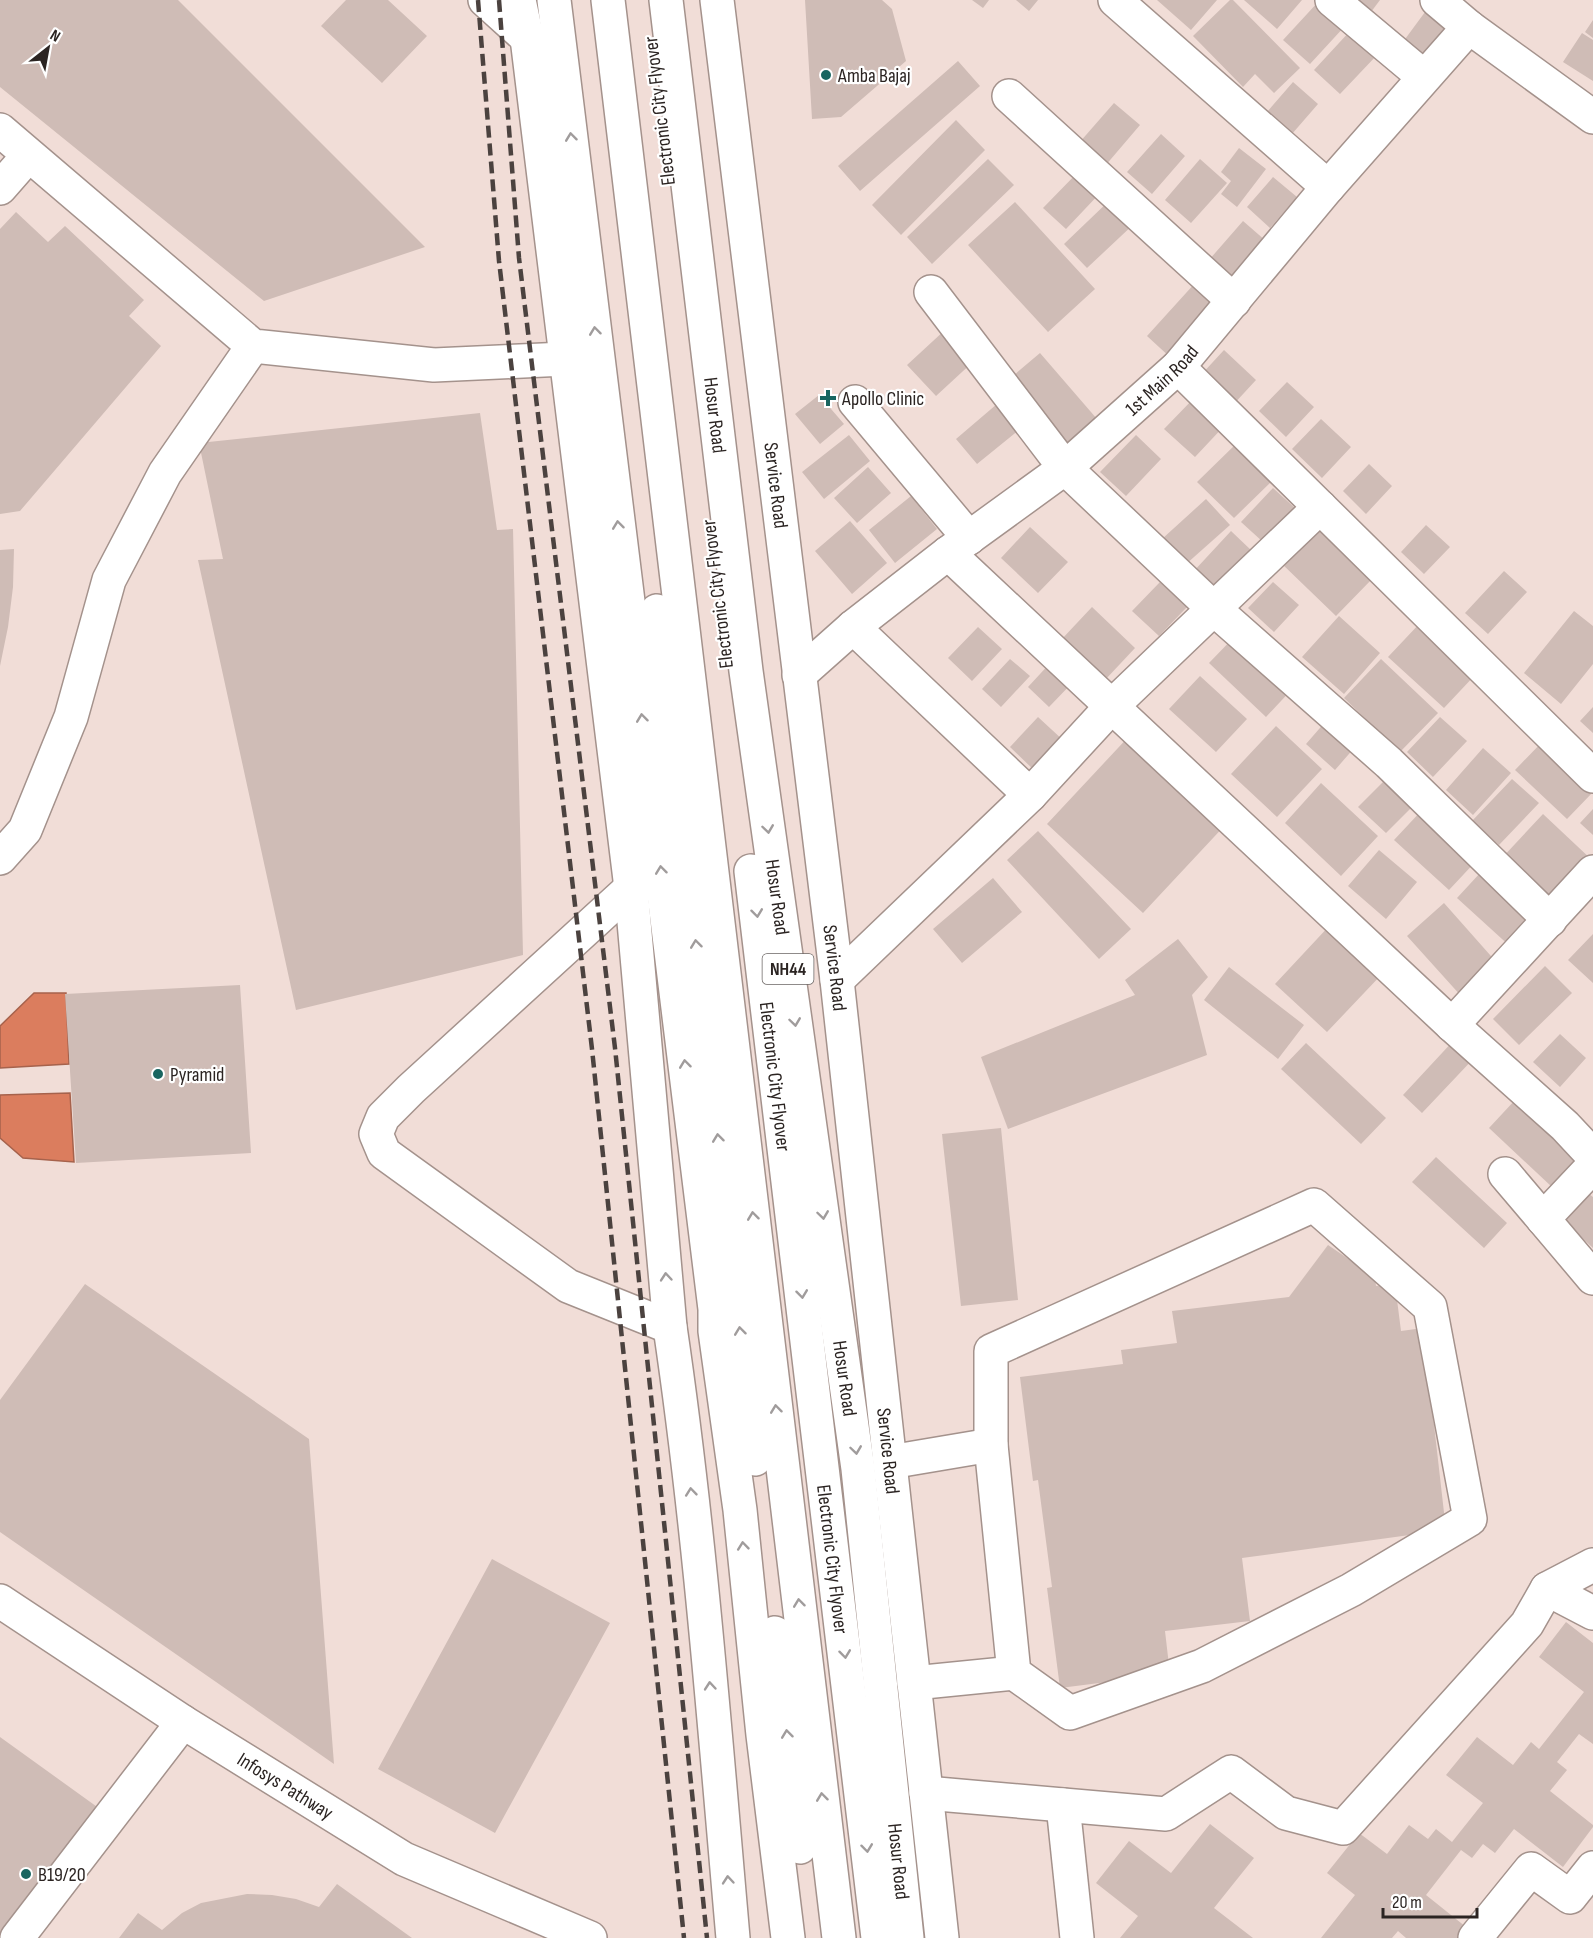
<svg xmlns="http://www.w3.org/2000/svg" width="1593" height="1938" font-family="'Sofia Sans Condensed',sans-serif">
	<rect width="100%" height="100%" fill="#f1ddd7"/>
	<path fill="#db7d5e" stroke="#a6624c" stroke-width="1.5" d="M34,993H66L69,1064L0,1068V1026Z
		M70,1093L74,1162L23,1158L0,1138V1095Z"/>
	<path fill="#cfbcb6" d="M0,0H178L425,247L264,301L0,87Z
		M346,0H388L427,36L382,83L321,26Z
		M805,0H882L892,9L906,61L841,117L812,119Z
		M972,0H989L983,8Z
		M1016,0H1038L1029,11Z
		M1157,0H1217L1191,30Z
		M1230,0H1233L1300,68L1274,93L1255,74L1243,87L1193,36Z
		M1244,0H1302L1277,29Z
		M1336,0H1380L1365,20Z
		M1319,1L1345,26L1310,64L1283,40Z
		M1428,8L1455,28L1423,68L1397,50Z
		M1593,20V38L1585,32Z
		M1351,30L1377,55L1340,94L1314,70Z
		M1582,33L1593,40V81L1563,62Z
		M958,61L980,86L860,191L838,166Z
		M1293,82L1318,104L1285,142L1260,120Z
		M1114,103L1140,125L1105,166L1079,143Z
		M956,120L985,150L901,235L872,205Z
		M1161,134L1185,156L1152,194L1127,172Z
		M1239,148L1266,169L1237,207L1221,194L1231,181L1221,172Z
		M988,159L1014,185L932,264L907,237Z
		M1200,159L1227,183L1191,223L1165,200Z
		M1080,170L1102,191L1066,229L1043,208Z
		M1273,177L1297,197L1270,228L1247,207Z
		M1112,198L1136,222L1087,268L1064,244Z
		M1015,202L1095,289L1048,332L968,245Z
		M16,212L48,242L65,226L144,300L129,316L161,346L20,511L0,514V229Z
		M1243,221L1266,241L1232,280L1209,260Z
		M1196,282L1221,305L1172,359L1147,336Z
		M946,329L975,360L936,396L907,365Z
		M1224,350L1256,380L1232,406L1200,376Z
		M1040,353L1097,419L1064,447L1007,381Z
		M1287,382L1314,407L1286,437L1259,411Z
		M819,395L844,424L820,444L795,414Z
		M1196,396L1226,424L1195,457L1164,429Z
		M997,404L1019,430L977,464L956,439Z
		M480,413L497,530L513,529L523,955L296,1010L198,560L223,559L199,443Z
		M1321,419L1351,447L1322,478L1292,449Z
		M849,435L870,461L824,499L802,472Z
		M1136,435L1161,459L1126,496L1100,472Z
		M1238,442L1274,479L1234,518L1197,482Z
		M1369,464L1392,486L1366,514L1343,491Z
		M868,467L891,493L857,523L834,498Z
		M1273,488L1295,508L1263,542L1241,522Z
		M911,496L937,529L895,563L869,530Z
		M1206,499L1230,525L1185,565L1162,539Z
		M850,521L887,563L852,594L815,551Z
		M1317,524L1373,578L1336,616L1280,562Z
		M1426,525L1450,547L1424,574L1401,552Z
		M1030,527L1068,562L1038,593L1001,558Z
		M1231,531L1252,551L1214,592L1193,572Z
		M14,549L13,587L8,627L0,666V550Z
		M1504,571L1527,592L1488,634L1465,613Z
		M1160,582L1187,607L1159,636L1132,611Z
		M1273,582L1299,605L1274,632L1248,608Z
		M1092,607L1135,648L1105,680L1061,640Z
		M1574,611L1593,626V664L1561,704L1524,673Z
		M1339,616L1380,653L1344,694L1302,657Z
		M1421,622L1476,674L1444,708L1388,657Z
		M978,627L1002,649L972,681L948,658Z
		M1238,633L1295,686L1266,717L1209,663Z
		M1010,659L1030,676L1001,707L982,689Z
		M1381,659L1438,713L1400,752L1344,698Z
		M1052,661L1074,681L1049,707L1028,687Z
		M1200,676L1247,719L1216,752L1169,709Z
		M1593,707V733L1580,721Z
		M1038,717L1064,741L1036,772L1010,747Z
		M1440,717L1467,741L1433,777L1407,752Z
		M1326,721L1355,747L1335,770L1306,744Z
		M1276,726L1322,769L1277,817L1231,774Z
		M1132,733L1228,822L1143,913L1047,824Z
		M1544,740L1593,787V792L1567,819L1515,770Z
		M1483,748L1511,773L1473,815L1446,790Z
		M1387,778L1414,805L1386,833L1358,807Z
		M1512,779L1539,803L1499,845L1472,821Z
		M1321,783L1378,836L1341,876L1285,823Z
		M1423,809L1478,859L1449,890L1394,840Z
		M1593,809V835L1580,823Z
		M1543,814L1593,861L1553,909L1501,859Z
		M1038,831L1131,929L1099,959L1007,860Z
		M1379,850L1417,882L1386,919L1348,886Z
		M1481,872L1537,923L1513,949L1457,898Z
		M993,878L1022,912L962,963L933,929Z
		M1444,903L1498,964L1462,997L1407,936Z
		M1331,924L1383,973L1327,1032L1275,984Z
		M1593,934V983L1568,960Z
		M1178,939L1208,977L1192,995L1207,1055L1008,1129L981,1057L1135,995L1125,980Z
		M1545,966L1572,993L1519,1045L1493,1019Z
		M1229,967L1304,1025L1278,1059L1204,1000Z
		M240,985L251,1153L76,1163L65,994Z
		M1560,1034L1586,1058L1560,1087L1533,1062Z
		M1455,1039L1475,1057L1422,1113L1403,1095Z
		M1306,1043L1386,1118L1361,1144L1281,1069Z
		M1516,1099L1579,1158L1552,1187L1489,1128Z
		M1001,1128L1018,1300L961,1306L942,1134Z
		M1436,1157L1507,1223L1484,1248L1412,1182Z
		M1589,1194L1593,1197V1248L1564,1221Z
		M1328,1245L1375,1277L1376,1286L1395,1284L1401,1331L1423,1328L1446,1530L1242,1558L1250,1621L1165,1631L1170,1674L1060,1688L1047,1588L1052,1587L1038,1480L1033,1481L1020,1377L1123,1364L1121,1350L1177,1343L1172,1311L1289,1297Z
		M85,1284L309,1439L334,1764L0,1532V1400Z
		M492,1559L610,1623L495,1833L378,1769Z
		M1566,1622L1593,1643V1744L1579,1734L1557,1762L1567,1770L1550,1791L1593,1825V1827L1563,1867L1514,1829L1495,1853L1483,1844L1472,1858L1461,1850L1426,1895L1466,1927L1458,1938H1406L1398,1931L1392,1938H1321L1355,1895L1327,1873L1359,1833L1387,1854L1409,1825L1428,1839L1436,1829L1452,1842L1483,1803L1446,1775L1477,1737L1513,1765L1531,1742L1539,1749L1584,1692L1539,1657Z
		M0,1737L100,1809L6,1938H0Z
		M1210,1824L1254,1858L1214,1908L1253,1938H1120L1138,1916L1096,1883L1129,1841L1171,1873Z
		M337,1884L412,1938H119L138,1913L162,1930L182,1913L201,1903L247,1894L272,1895L296,1899L319,1907Z"/>
	<g fill="none" stroke-linecap="round" stroke-linejoin="round">
		<g stroke="#a4928c" stroke-width="36">
			<g id="minor">
				<path d="M485,0L527,38"/>
				<path d="M519,0L527,38L631,888L670,1327C700,1530 715,1734 733,1938"/>
				<path id="s1" d="M717,0L837,980L942,1938"/>
				<path d="M1115,0L1328,187"/>
				<path d="M1332,0L1424,77"/>
				<path d="M1437,0L1469,27L1593,117"/>
				<path d="M1009,96L1234,301"/>
				<path d="M0,130L253,346L434,365L565,359"/>
				<path d="M0,188L28,156"/>
				<path d="M931,292L1065,468L1213,608L1389,763L1550,920"/>
				<path d="M1178,367L1593,776"/>
				<path d="M855,402L969,538"/>
				<path d="M948,553L1452,1025L1565,1126L1593,1156"/>
				<path d="M853,627L1030,795"/>
				<path id="s2" d="M799,675L853,627L948,553L1065,468L1178,367L1328,187L1469,27"/>
				<path d="M0,858L25,830L71,717L109,580L165,473L253,346"/>
				<path d="M631,888L411,1089L383,1117L376,1134L384,1153L568,1286L670,1327"/>
				<path d="M837,980L1030,795L1112,706L1320,507"/>
				<path d="M1452,1025L1593,872"/>
				<path d="M1505,1174L1593,1278"/>
				<path d="M1314,1205L1430,1307L1470,1519L1351,1590L1202,1666L1070,1713L1014,1673L991,1445V1351Z"/>
				<path d="M1543,1219L1593,1166"/>
				<path d="M890,1462L991,1445"/>
				<path d="M1547,1589L1593,1613"/>
				<path id="s3" d="M0,1601L183,1722L404,1859L590,1938"/>
				<path d="M914,1683L1014,1673"/>
				<path d="M926,1793L1166,1814L1231,1772L1286,1813L1343,1828L1527,1624L1547,1589L1593,1565"/>
				<path d="M1063,1805L1077,1938"/>
				<path d="M17,1938L183,1722"/>
				<path d="M1475,1938L1531,1869L1570,1897L1593,1868"/>
			</g>
		</g>
		<g stroke="#a4928c" stroke-width="36">
			<g id="highway">
				<path d="M554,0L715,1309V1331L740,1510L763,1735L788,1938"/>
				<path d="M608,0L839,1938"/>
				<path id="s4" d="M666,0L746,671L858,1469L907,1938"/>
				<path d="M657,611L755,1459"/>
				<path id="s5" d="M751,871L878,1938"/>
				<path d="M775,1633L800,1847"/>
			</g>
		</g>
		<use href="#minor" stroke="#fff" stroke-width="33"/>
		<use href="#highway" stroke="#fff" stroke-width="33"/>
		<path stroke="#4b423f" stroke-width="4.5" stroke-dasharray="12 6" stroke-linecap="butt" d="M478,0L499,261L592,1049L684,1938
			M499,0L519,258L615,1048L707,1938"/>
	</g>
	<defs><path id="oneway-chevron" d="M-2-3.5L2.5 0L-2 3.5" fill="none" stroke-width="1.6" stroke-linecap="round" stroke-linejoin="round" transform="scale(1.5)"/></defs>
	<g stroke="#a09c9c">
		<use href="#oneway-chevron" transform="translate(571 137) rotate(-97)"/>
		<use href="#oneway-chevron" transform="translate(595 331) rotate(-97)"/>
		<use href="#oneway-chevron" transform="translate(618 525) rotate(-97)"/>
		<use href="#oneway-chevron" transform="translate(642 718) rotate(-97)"/>
		<use href="#oneway-chevron" transform="translate(768 829) rotate(82)"/>
		<use href="#oneway-chevron" transform="translate(661 870) rotate(-97)"/>
		<use href="#oneway-chevron" transform="translate(757 913) rotate(83)"/>
		<use href="#oneway-chevron" transform="translate(696 944) rotate(-97)"/>
		<use href="#oneway-chevron" transform="translate(795 1022) rotate(82)"/>
		<use href="#oneway-chevron" transform="translate(685 1064) rotate(-97)"/>
		<use href="#oneway-chevron" transform="translate(718 1138) rotate(-97)"/>
		<use href="#oneway-chevron" transform="translate(823 1215) rotate(82)"/>
		<use href="#oneway-chevron" transform="translate(753 1216) rotate(-97)"/>
		<use href="#oneway-chevron" transform="translate(666 1277) rotate(-95)"/>
		<use href="#oneway-chevron" transform="translate(802 1294) rotate(83)"/>
		<use href="#oneway-chevron" transform="translate(740 1331) rotate(-97)"/>
		<use href="#oneway-chevron" transform="translate(776 1409) rotate(-97)"/>
		<use href="#oneway-chevron" transform="translate(856 1450) rotate(82)"/>
		<use href="#oneway-chevron" transform="translate(691 1492) rotate(-96)"/>
		<use href="#oneway-chevron" transform="translate(743 1546) rotate(-96)"/>
		<use href="#oneway-chevron" transform="translate(799 1603) rotate(-97)"/>
		<use href="#oneway-chevron" transform="translate(845 1654) rotate(83)"/>
		<use href="#oneway-chevron" transform="translate(710 1686) rotate(-95)"/>
		<use href="#oneway-chevron" transform="translate(787 1734) rotate(-97)"/>
		<use href="#oneway-chevron" transform="translate(822 1797) rotate(-97)"/>
		<use href="#oneway-chevron" transform="translate(867 1848) rotate(83)"/>
		<use href="#oneway-chevron" transform="translate(728 1880) rotate(-95)"/>
	</g>
	<g fill="#186560" stroke="#fff" stroke-width="2">
		<circle cx="826" cy="75" r="6"/>
		<path d="M825 389h6v6h6v6h-6v6h-6v-6h-6v-6h6z"/>
		<circle cx="158" cy="1074" r="6"/>
		<circle cx="26" cy="1874" r="6"/>
	</g>
	<g text-anchor="middle" stroke-width="4.5" stroke-linejoin="round" paint-order="stroke">
		<rect fill="#fff" stroke="#6b6664" stroke-width="1.5" x="762.5" y="954" width="51" height="30" rx="4.5"/>
		<g font-size="18" font-weight="bold" fill="#2b2422">
			<text x="788" y="975">NH44</text>
		</g>
		<g font-size="20" fill="#2b2422" stroke="#fff" text-anchor="start">
			<text x="838" y="82">Amba Bajaj</text>
			<text x="842" y="405">Apollo Clinic</text>
			<text x="170" y="1081">Pyramid</text>
			<text x="38" y="1881">B19/20</text>
		</g>
		<g font-size="20" fill="#2b2422" stroke="#fff">
			<text transform="translate(659 111) rotate(-97)" y="7">Electronic City Flyover</text>
			<text dy="7" stroke="none"><textPath href="#s2" startOffset="468">1st Main Road</textPath></text>
			<text dy="7" stroke="none"><textPath href="#s4" startOffset="418">Hosur Road</textPath></text>
			<text dy="7" stroke="none"><textPath href="#s1" startOffset="489">Service Road</textPath></text>
			<text transform="translate(717 594) rotate(-97)" y="7">Electronic City Flyover</text>
			<text dy="7" stroke="none"><textPath href="#s4" startOffset="904">Hosur Road</textPath></text>
			<text dy="7" stroke="none"><textPath href="#s1" startOffset="975">Service Road</textPath></text>
			<text dy="7" stroke="none"><textPath href="#s5" startOffset="207">Electronic City Flyover</textPath></text>
			<text dy="7" stroke="none"><textPath href="#s4" startOffset="1390">Hosur Road</textPath></text>
			<text dy="7" stroke="none"><textPath href="#s1" startOffset="1461">Service Road</textPath></text>
			<text dy="7" stroke="none"><textPath href="#s5" startOffset="693">Electronic City Flyover</textPath></text>
			<text dy="7" stroke="none"><textPath href="#s3" startOffset="340">Infosys Pathway</textPath></text>
			<text dy="7" stroke="none"><textPath href="#s4" startOffset="1876">Hosur Road</textPath></text>
		</g>
	</g>
	<g transform="translate(48 48) rotate(31)" stroke="#ffffff" stroke-width="4.5" paint-order="stroke">
	<path d="M0-4.5L10 22L0 15L-10 22Z" fill="#2b2422"/>
	<text y="-9" font-size="16" font-weight="bold" text-anchor="middle" fill="#2b2422">N</text>
	</g>
	<path d="M1383 1908v9h94v-9" fill="none" stroke="#2b2422" stroke-width="3"/>
	<text x="1392" y="1908" font-size="18" fill="#2b2422" stroke="#ffffff" stroke-width="4.5" paint-order="stroke">20 m</text>
</svg>
